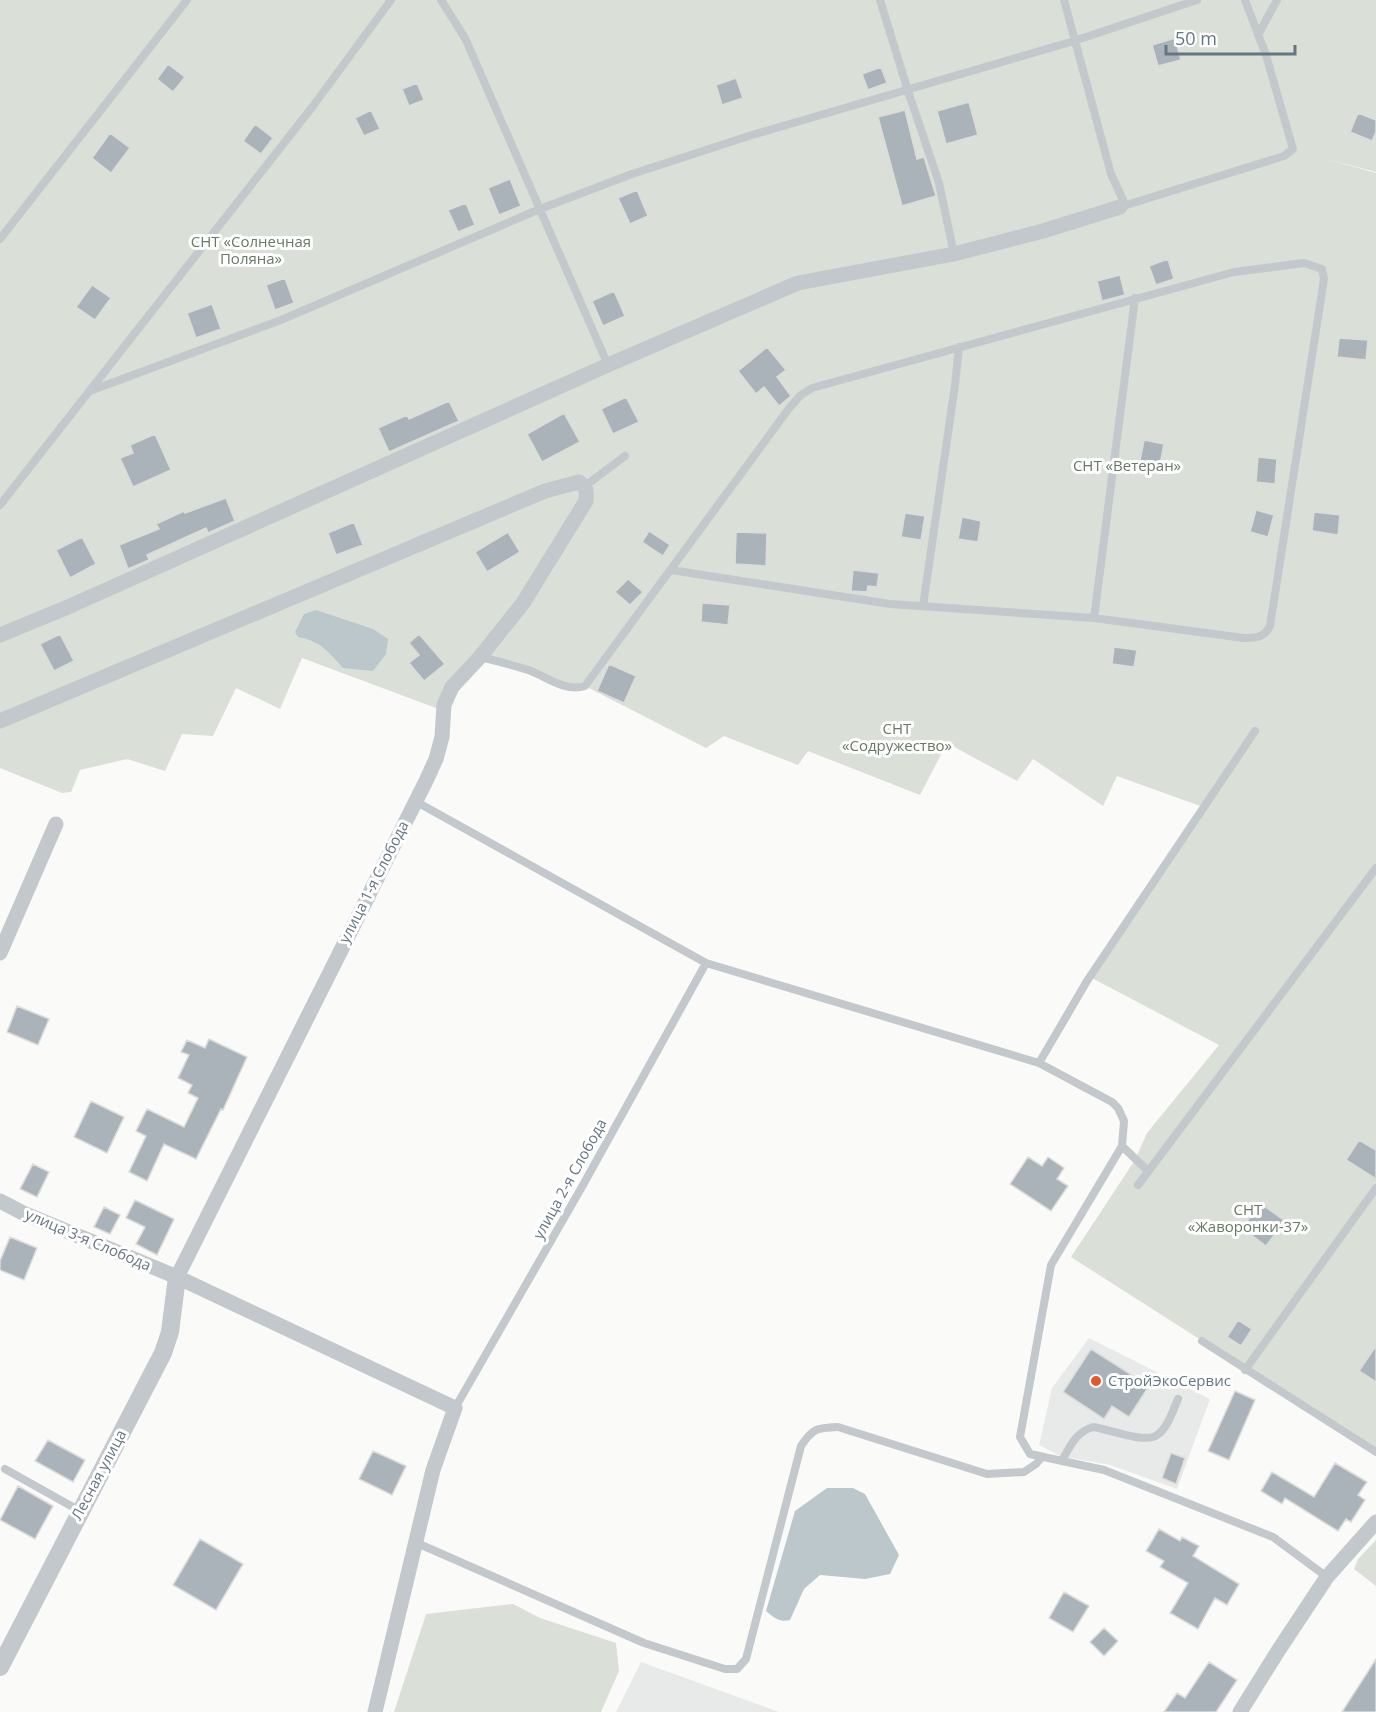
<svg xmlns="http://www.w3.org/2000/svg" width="1376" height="1712" font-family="'Open Sans',sans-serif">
	<rect width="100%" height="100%" fill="#fafaf8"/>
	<path fill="#e8e9e9" d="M1089,1338L1210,1399L1177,1489L1110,1465L1060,1456L1039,1445L1052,1388Z
		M641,1662L779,1712H616Z"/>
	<path fill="#dadfd7" d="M0,0H1376V172L1323,158L1376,173V1452L1071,1257L1135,1160L1147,1133L1219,1045L1090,977L1203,807L1117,776L1103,806L1033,759L1017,781L947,743L920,795L808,751L798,765L724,736L706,748L585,686L577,689L480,657L444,711L302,658L280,709L236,688L213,736L182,734L165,771L127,759L80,770L71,792L62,793L0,768Z
		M1376,1540V1586L1354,1569L1358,1559Z
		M513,1604L540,1618L616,1643L619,1671L601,1712H394L426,1614Z"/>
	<path fill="#bbc7cb" d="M316,610L373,629L388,639L386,654L373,671L343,668C329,652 320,641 298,637L295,632L304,614Z
		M827,1488H853L865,1494L899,1555L890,1574L865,1579L820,1575L804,1589L790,1620C780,1623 773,1617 766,1611L795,1511Z"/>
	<path fill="#aab3b9" stroke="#dcdcda" stroke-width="1.5" d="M1175,38L1181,60L1158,66L1152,45Z
		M168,64L185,77L173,92L157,79Z
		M881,67L887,83L868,90L862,74Z
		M736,78L743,98L722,105L716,85Z
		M417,83L424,100L409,106L402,89Z
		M969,102L978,135L946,144L937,111Z
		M371,110L380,129L364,136L355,118Z
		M905,110L917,159L924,157L936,196L902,206L878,117Z
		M1358,113L1376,120V132L1372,141L1350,132Z
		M255,124L273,138L261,154L243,141Z
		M110,133L130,148L111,173L92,158Z
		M510,179L521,206L499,215L488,188Z
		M637,190L648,216L630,224L618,198Z
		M466,203L475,225L458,232L448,210Z
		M1168,259L1174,279L1156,285L1149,266Z
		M1120,275L1125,295L1102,301L1097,281Z
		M285,278L294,303L275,310L266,285Z
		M92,285L111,298L95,320L76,307Z
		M614,291L625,316L603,326L592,301Z
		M212,304L221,329L196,338L187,313Z
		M1339,338L1368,340L1366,360L1337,357Z
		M767,347L786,370L777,377L791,396L779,406L764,387L756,394L738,371Z
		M626,397L639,422L613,434L601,409Z
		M449,401L459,421L389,452L378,428L407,415L409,419Z
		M564,413L580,442L542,462L527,434Z
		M155,434L171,470L133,487L120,458L133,453L130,445Z
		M1144,440L1164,444L1159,470L1139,466Z
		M1258,457L1277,459L1275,484L1256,482Z
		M226,498L235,521L208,533L206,528L147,555L149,560L128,569L119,545L159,529L156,524L184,511L185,513Z
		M1256,510L1274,515L1268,537L1250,532Z
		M1314,512L1340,515L1338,535L1312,531Z
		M905,513L925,516L921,540L901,537Z
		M962,517L981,521L978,542L958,539Z
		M354,522L363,545L336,555L328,533Z
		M649,531L670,545L663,556L642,542Z
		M508,532L520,552L487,572L475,552Z
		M736,532L767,533L766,566L735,564Z
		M82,537L96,564L70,578L56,550Z
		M853,570L879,573L877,587L868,586L867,592L851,591Z
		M628,579L643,592L630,605L615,592Z
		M702,603L730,605L728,625L701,622Z
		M60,634L74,661L54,671L40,644Z
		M419,634L445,664L424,681L409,663L419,655L409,643Z
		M1114,647L1137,650L1134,667L1112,664Z
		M609,664L636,676L624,703L597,691Z
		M17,1006L49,1019L38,1045L7,1032Z
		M209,1039L247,1057L223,1110L221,1109L196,1159L164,1144L147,1181L129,1172L146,1136L136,1131L147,1109L184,1127L198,1098L188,1093L192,1085L178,1078L189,1055L181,1052L187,1040L205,1048Z
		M91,1101L124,1117L107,1153L74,1137Z
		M1359,1140L1376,1150V1179L1346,1160Z
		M1028,1157L1042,1166L1048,1157L1064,1168L1057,1179L1068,1186L1051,1211L1010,1184Z
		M33,1164L49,1172L37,1197L20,1189Z
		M135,1200L174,1219L157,1255L136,1244L145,1227L126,1218Z
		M1260,1203L1285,1221L1266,1246L1242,1228Z
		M104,1207L120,1215L110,1234L94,1227Z
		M10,1237L37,1248L24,1280L0,1270V1261Z
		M1238,1320L1252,1329L1241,1346L1227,1337Z
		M1376,1346V1382L1359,1371Z
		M1091,1349L1149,1386L1129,1417L1112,1406L1104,1419L1063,1392Z
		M1235,1391L1255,1400L1229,1460L1208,1451Z
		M48,1440L85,1460L73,1482L35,1461Z
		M373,1451L406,1466L392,1495L359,1479Z
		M1171,1453L1185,1458L1176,1484L1162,1478Z
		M1335,1463L1367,1482L1358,1495L1365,1500L1351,1522L1346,1519L1338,1531L1285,1498L1282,1504L1261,1491L1272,1472L1314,1497Z
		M18,1486L53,1506L35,1539L0,1520Z
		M1159,1529L1180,1541L1182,1537L1199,1546L1193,1556L1239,1584L1227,1605L1215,1598L1198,1629L1170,1613L1188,1583L1160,1567L1164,1561L1146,1551Z
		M200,1539L243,1564L216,1610L173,1585Z
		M1064,1592L1089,1606L1073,1632L1049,1618Z
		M1104,1628L1118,1641L1104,1656L1090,1642Z
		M1376,1659V1712H1342Z
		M1209,1662L1237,1680L1216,1712H1164L1177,1693L1185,1698Z"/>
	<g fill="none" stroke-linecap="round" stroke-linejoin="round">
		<path stroke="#c3c8cc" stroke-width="8" d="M441,0L465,38L608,365
			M880,0L908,91L939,183L954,254
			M1064,0L1111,174L1123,200L1120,207L1284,156L1293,149L1266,55L1245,0
			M1258,35L1277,0
			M0,239L187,0
			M90,391L281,320L540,209L632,174L752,135L1074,41L1197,0
			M585,486L625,456
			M0,505L313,106L391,0
			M923,606L955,385L959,347
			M1094,618L1135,298
			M480,657C497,661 514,665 531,671C548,678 566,692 585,686L790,407L801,395L812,388L1234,272L1304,263L1322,269L1324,279L1270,626C1264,638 1256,638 1244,638L1094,618L890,604L671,570
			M415,801L706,963L1039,1063L1112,1102L1118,1108L1124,1121L1122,1146L1051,1265L1020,1437L1030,1454L1104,1470L1273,1537L1327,1577
			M1039,1063L1087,981L1255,731
			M1122,1146L1148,1171
			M1138,1185L1376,868
			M1202,1341L1376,1452
			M1245,1370L1376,1188
			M455,1408L583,1185L706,963
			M1062,1461C1070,1446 1076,1432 1093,1427C1108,1429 1146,1444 1157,1435C1168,1428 1173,1410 1178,1399
			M5,1469L80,1511
			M417,1543L644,1643L725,1669H737L746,1659L801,1446C813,1428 817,1428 838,1427L987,1474L1024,1472L1036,1464L1042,1457"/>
		<path stroke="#c3c8cc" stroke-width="15" d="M0,635L68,607L608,365L798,283L954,254L1043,231L1120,207
			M0,721L545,491L579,482C587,488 587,491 586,501L523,603L480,657L452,687L444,705L442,737L436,759L426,781L177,1277
			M0,953L56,824
			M0,1201L23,1213L177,1277L455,1408L433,1470L375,1712
			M1240,1712L1278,1651L1327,1577L1376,1522"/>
		<path stroke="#c3c8cc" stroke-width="18" d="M0,1667L163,1353L170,1332L177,1277"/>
	</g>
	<circle fill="#e4572e" stroke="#fff" stroke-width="2" cx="1096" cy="1381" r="6"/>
	<g text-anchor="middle" stroke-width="6" stroke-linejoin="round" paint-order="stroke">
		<g font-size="15" fill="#687a64" stroke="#fff">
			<text x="251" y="247">СНТ «Солнечная<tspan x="251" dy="17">Поляна»</tspan></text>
			<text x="1127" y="471">СНТ «Ветеран»</text>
			<text x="897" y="734">СНТ<tspan x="897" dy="17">«Содружество»</tspan></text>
			<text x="1248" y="1215">СНТ<tspan x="1248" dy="17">«Жаворонки-37»</tspan></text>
		</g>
		<g font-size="15" fill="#657683" stroke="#fff">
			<text transform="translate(374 882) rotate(-63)" y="5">улица 1-я Слобода</text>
			<text transform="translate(570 1179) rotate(-61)" y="5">улица 2-я Слобода</text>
			<text transform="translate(88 1240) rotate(23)" y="5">улица 3-я Слобода</text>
			<text transform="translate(99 1475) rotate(-62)" y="5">Лесная улица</text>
		</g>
		<g font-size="15" fill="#657683" stroke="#fff" text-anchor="start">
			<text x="1108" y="1386">СтройЭкоСервис</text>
		</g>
	</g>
	<path d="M1166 45v9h129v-9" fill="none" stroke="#657683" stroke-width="3"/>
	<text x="1175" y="45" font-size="18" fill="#657683" stroke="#ffffff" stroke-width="4.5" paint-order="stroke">50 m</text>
</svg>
